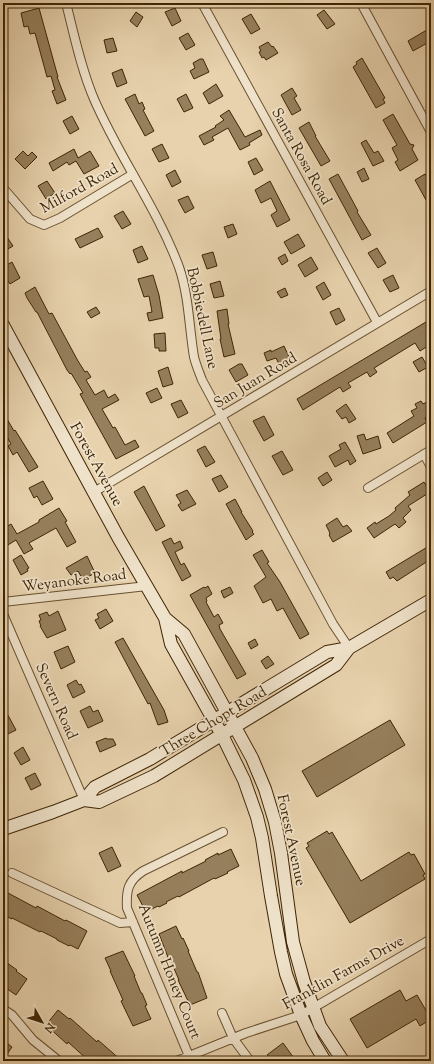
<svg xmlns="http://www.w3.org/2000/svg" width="434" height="1064" font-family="'Sorts Mill Goudy',serif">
	<rect width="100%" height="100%" fill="#e7d2ad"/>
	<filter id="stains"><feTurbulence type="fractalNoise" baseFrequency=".005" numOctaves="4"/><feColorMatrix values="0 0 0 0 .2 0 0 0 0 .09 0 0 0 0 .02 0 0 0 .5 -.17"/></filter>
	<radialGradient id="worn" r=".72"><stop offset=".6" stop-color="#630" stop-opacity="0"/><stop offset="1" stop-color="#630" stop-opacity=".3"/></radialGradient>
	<path fill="#967f5c" stroke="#3f2505" d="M39,8L58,77H57L66,100L57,104L52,91L55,90L51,76L47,77L35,33L30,34L28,26L24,27L21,13Z
		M175,8L181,21L172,26L165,12Z
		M324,10L335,24L327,29L317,15Z
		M136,12L143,17L137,27L130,21Z
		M251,14L260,29L251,34L242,19Z
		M425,31H427L431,38V41L413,51L408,41Z
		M188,33L195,45L186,50L179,38Z
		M113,38L117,51L107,53L104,40Z
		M268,42L272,47L273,46L278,53L266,60L264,57L262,58L259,52L261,51L259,47Z
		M362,58L385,98L383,99L385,103L376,108L353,67L357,64L356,62Z
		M200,59H203L209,72L194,79L190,71L195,68L193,63Z
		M122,69L127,83L117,87L112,73Z
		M216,84L223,96L209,104L203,93Z
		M292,88L297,96L294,98L301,110L292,115L281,95Z
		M135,94L139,104L142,102L145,109L143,110L154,131L145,136L125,99Z
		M186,94L193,108L184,112L177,99Z
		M229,110L245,137L260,130L262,135L249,143L250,145L240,150L228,128L212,137L214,140L204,145L199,136L216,127L215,126L224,120L220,116Z
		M393,114L410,144L414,145L412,149L418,160L400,171L395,162L398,160L392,148L397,145L383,120Z
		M72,116L79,129L70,134L63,121Z
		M309,122L316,136H315L330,161L321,166L299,128Z
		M366,140L374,153L378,151L384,161L373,166L361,143Z
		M162,144L169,158L159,162L152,149Z
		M74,149L78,158L90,151L99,166L84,174L76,161L69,165L67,162L53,171L49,163Z
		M23,151L28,156L32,152L37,157L25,169L15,159Z
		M256,158L263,170L254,175L248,162Z
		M364,168L369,179L362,182L357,172Z
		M175,170L181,182L172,187L166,175Z
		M338,174L358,211L357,212L371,235L362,240L329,179Z
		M425,174L431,184V197L426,200L415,180Z
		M47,181L55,193L46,199L38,186Z
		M270,181L290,220L277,227L271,215L277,211L271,198L261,203L255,190Z
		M188,196L194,208L185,213L178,200Z
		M123,211L131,224L122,229L114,216Z
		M233,224L237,234L228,238L224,227Z
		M98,228L103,237L80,248L75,239Z
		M3,231L13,246L3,252Z
		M298,234L305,246L291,254L284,242Z
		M142,246L148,259L138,263L133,250Z
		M377,248L386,263L378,268L368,253Z
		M213,252L217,266L207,269L202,255Z
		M285,254L288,261L282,265L278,258Z
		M311,257L318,269L305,277L298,265Z
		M12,262L20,278L10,284L8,281L3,284V267Z
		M153,275L159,295L163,318L149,321L147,313L152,312L149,296L144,297L138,279Z
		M393,275L399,288L390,292L383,280Z
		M220,281L224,296L214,298L210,284Z
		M324,282L331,295L323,300L316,287Z
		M35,287L49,314L52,313L78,361L85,372L87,371L91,377L86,380L95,395L104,390L108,398L115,394L119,400L102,409L113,428L115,427L125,445L135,440L139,447L116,459L80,394L83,393L71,373L70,374L67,370L37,312H36L27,298L25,293Z
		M285,288L288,295L281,298L277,292Z
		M96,307L100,313L91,318L87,312Z
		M339,308L345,320L336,325L330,312Z
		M227,309L229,324H228L235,354L224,357L220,339H221L217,311Z
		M431,319V344L420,351L415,343L374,368L377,372L370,377L367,372L348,383L351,387L343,392L340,387L303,410L297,399Z
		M165,333L166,351H159V348H155L154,334Z
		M284,346L290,359L279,364L276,358L267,361L264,353L271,350V352Z
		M422,357L428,367L419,372L413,362Z
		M239,364H242L248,375L236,382L229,370Z
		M168,367L173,384L163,387L158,371Z
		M157,388L162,398L151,403L146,393Z
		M181,400L188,413L178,418L171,404Z
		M431,400V415L425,418L427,422L393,443L387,433L414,416L411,411L417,408L415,404L421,401L423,404Z
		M346,404L356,419L349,423L346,417L342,419L336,411Z
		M3,412L14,431L15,430L38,467L29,472L17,452L13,455L8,446L11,444L3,430Z
		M264,416L274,435L264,441L253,421Z
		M364,434L366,440L378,436L381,448L363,454L357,436Z
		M345,442L356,461L350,465L348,460L335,467L329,456L341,449L339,445Z
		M205,446L215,462L206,467L197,450Z
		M282,451L293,470L283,475L272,456Z
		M327,472L332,480L323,486L318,478Z
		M221,475L228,487L219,492L212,479Z
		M43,481L53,499L42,505L37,496L34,498L29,488Z
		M424,482L430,492L408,506L411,510L403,518L406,522L399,528L395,524L374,538L367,528L375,522L376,524L389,516L396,510L395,508L410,495L408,492Z
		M144,486L165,526L156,531L134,492Z
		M187,490L196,504L182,511L178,505L181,503L176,495Z
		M235,499L242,512H241L253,531L252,532L254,534L246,540L226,504Z
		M59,508L67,521L65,522L76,542L67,547L56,528L29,543L33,549L24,554L16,540L3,548V529L11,524L17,534L39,522V520Z
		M337,518L343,527L347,525L352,531L333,542L329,535L330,534L329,531L326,525Z
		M171,538L174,544L180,541L183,548L175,552L181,565L184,563L191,576L182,581L162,542Z
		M429,546L431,550V559L397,581L393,577L390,579L386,572Z
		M262,550L269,562L267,563L280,582L309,634L300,639L283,608L277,611L271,599L263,603L254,586L266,577L253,555Z
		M21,555L29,568L27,569L28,571L21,575L13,560Z
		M87,556L95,573L86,578L85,576L82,578L78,571L71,575L66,568Z
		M208,586L212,594L206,598L207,601L206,602L214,617L218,614L223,623L219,625L220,629L246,674L237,679L190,595L204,587L205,588Z
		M230,587L233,593L224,598L221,591Z
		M106,609L113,621L100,629L95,620L99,618L97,614Z
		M58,611L66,630L47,638L40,626H41L39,621L41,620L39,615L47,612L49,616Z
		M123,638L164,710L168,722L158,725L150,703L148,704L115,642Z
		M255,639L258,645L251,649L248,643Z
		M68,646L75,662L61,669L54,652Z
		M268,656L274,664L266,669L261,661Z
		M76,680L79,685L81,684L85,692L73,698L67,685Z
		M3,706L16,730L6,735L3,728Z
		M90,706L93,712L98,710L103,721L88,728L80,711Z
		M390,720L405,745L317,797L302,771Z
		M106,738L107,739H113L116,745L100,752L96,742Z
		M23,747L30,760L21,765L14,753Z
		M35,773L41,785L31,790L25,778Z
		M327,831L329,834L332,832L361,881L409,852L411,855L414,854L425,874L423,875L425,879L350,923L306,848L309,846L307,843Z
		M112,847L121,866L108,872L99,853Z
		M231,849L239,866L227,872L228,873L215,879L214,878L179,897L178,896L166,902L167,903L159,907L158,906L146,912L137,895L182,871V873L206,861L205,860L218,853V855Z
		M3,893L7,895L8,893L36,908L37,906L65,921L66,920L87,931L78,949L70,945L69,946L57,940V939L41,931L40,932L12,918V919L3,915Z
		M176,926L182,939L183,938L189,951H188L197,972H198L207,998L190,1005L178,980H179L170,959L169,960L159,934Z
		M123,951L135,976H134L141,993H142L147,1005L145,1006L151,1019L133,1026L121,1001L123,1000L110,971H111L105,958Z
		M3,960L17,970L16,971L27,979L16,995L3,986Z
		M400,990L406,1001L417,995L431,1019L420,1026L416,1019L367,1048L350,1019Z
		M58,1010L69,1019L70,1018L97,1042L98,1040L122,1061H89L68,1042L67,1044L46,1025Z
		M3,1040L12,1047L3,1060Z
		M283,1043L296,1061H272L267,1055Z"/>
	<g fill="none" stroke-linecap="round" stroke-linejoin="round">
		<g stroke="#69502f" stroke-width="10">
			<path id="street" d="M66,3C74,34 81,69 94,99C119,157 157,208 179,267C189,296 189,327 194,357C196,365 199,372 202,380L333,624L349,648
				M202,3L377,322
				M361,3L431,132
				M3,188L30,219L44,225L60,218L133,174
				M424,454L431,467
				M368,488L431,450
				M94,492L431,291
				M3,602L147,586
				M3,614L84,800
				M12,873L120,923L133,922
				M3,1009L12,1015L33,1040L59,1061
				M222,1013L233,1038L250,1061
				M189,1056L127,908C126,890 128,881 143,871L223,832
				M177,1061L246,1033L301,1015L431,939"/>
		</g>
		<g stroke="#3f2505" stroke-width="14">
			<path id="secondary" d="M3,325L118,537L165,618L171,644L222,735L244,780L257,817L262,838L271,896L281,952L286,974L301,1015L313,1041L325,1061
				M165,618L184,634L252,758L265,789L275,822L281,853L293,942L304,982L320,1026L343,1061
				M84,800L99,802L154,776L336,665L349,648
				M3,829L53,812L84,800L95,787L150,759L327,652L349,648L431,600"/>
		</g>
		<use href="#street" stroke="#efe2ca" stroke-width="8"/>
		<use href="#secondary" stroke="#efe2ca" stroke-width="12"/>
	</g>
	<g text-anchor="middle" stroke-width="3.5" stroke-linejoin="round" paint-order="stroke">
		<g font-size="15" fill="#3f2505" stroke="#efe2ca">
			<text transform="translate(302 156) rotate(61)" y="5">Santa Rosa Road</text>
			<text transform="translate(79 188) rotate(-29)" y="5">Milford Road</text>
			<text transform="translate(203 318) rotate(78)" y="5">Bobbiedell Lane</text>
			<text transform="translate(255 380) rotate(-31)" y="5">San Juan Road</text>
			<text transform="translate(97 464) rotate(61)" y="5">Forest Avenue</text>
			<text transform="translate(74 580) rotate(-7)" y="5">Weyanoke Road</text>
			<text transform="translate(57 701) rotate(66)" y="5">Severn Road</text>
			<text transform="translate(213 721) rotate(-31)" y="5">Three Chopt Road</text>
			<text transform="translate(292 840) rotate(78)" y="5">Forest Avenue</text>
			<text transform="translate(170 971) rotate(68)" y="5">Autumn Honey Court</text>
			<text transform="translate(343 972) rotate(-29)" y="5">Franklin Farms Drive</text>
		</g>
	</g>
	<rect width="434" height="1064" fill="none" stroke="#e7d2ad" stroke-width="16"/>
	<rect x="4" y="4" width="426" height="1056" fill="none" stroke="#3f2505" stroke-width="2"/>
	<rect x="8" y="8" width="418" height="1048" fill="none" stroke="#3f2505"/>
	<g transform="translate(42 1022) rotate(129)" stroke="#efe2ca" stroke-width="3" paint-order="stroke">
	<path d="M0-3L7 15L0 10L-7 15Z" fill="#3f2505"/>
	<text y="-6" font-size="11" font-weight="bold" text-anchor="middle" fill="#3f2505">N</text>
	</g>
	<rect width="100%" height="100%" filter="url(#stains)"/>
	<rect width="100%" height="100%" fill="url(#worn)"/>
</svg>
